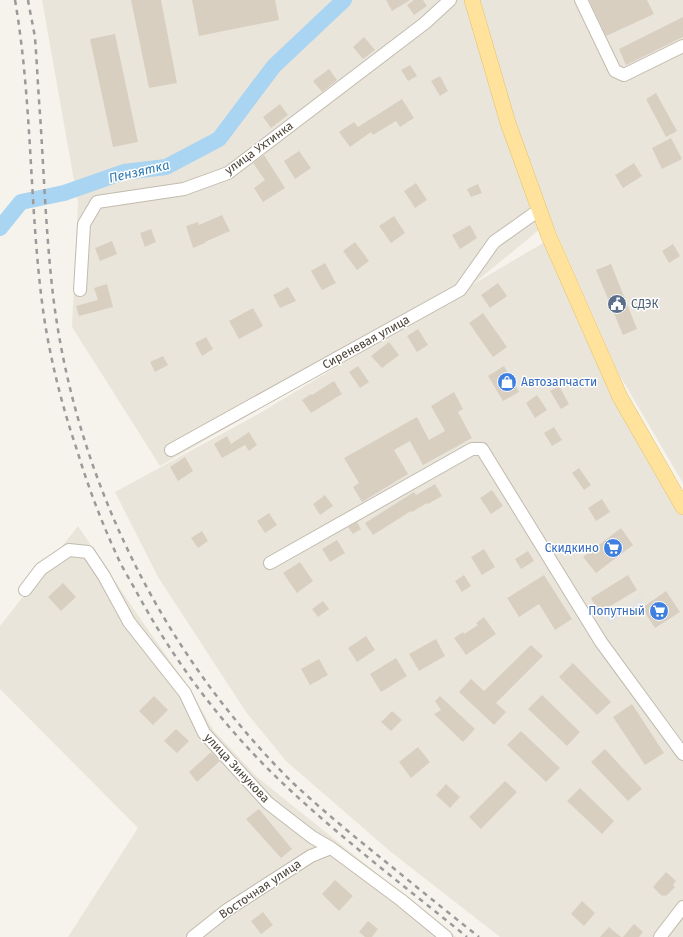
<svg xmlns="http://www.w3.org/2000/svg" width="683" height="937" font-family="'Fira Sans',sans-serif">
	<rect width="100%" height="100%" fill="#f6f3ec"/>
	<path fill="#eae5da" d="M42,0H683V483L619,374L551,220L472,285L548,240L683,510V937H500L391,852L286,761L246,712L158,577L115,492L260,413L408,324L160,466L72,327L78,203Z
		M78,526L139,617L185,682L214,731L257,777L456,937H68L138,828L0,689V626Z"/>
	<path fill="#e5e3e0" d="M641,597L644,602L609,625L605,619Z"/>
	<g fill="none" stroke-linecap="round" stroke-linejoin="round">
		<path stroke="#a9d4f2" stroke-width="16" d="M0,228L21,202L64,193L124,172L166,167L219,139L274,66L344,0"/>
	</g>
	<path fill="#d8cfc1" d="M131,0H161L177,83L149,88Z
		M192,0H275L279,20L199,36Z
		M386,0H410L392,11Z
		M414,0H423L427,6L414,15L407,5Z
		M589,0H647L654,14L606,36Z
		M683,17V37L626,65L619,49Z
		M115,34L138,142L113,147L90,39Z
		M364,37L375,50L363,59L353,47Z
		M410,65L417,76L408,81L401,70Z
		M329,69L337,80L322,92L313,81Z
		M440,76L448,91L440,96L431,81Z
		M656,93L677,131L666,137L646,99Z
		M402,99L414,118L400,127L396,121L373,135L371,132L350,147L339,132L354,122L358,127Z
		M280,104L288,115L271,128L263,117Z
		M671,138L682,159L662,169L652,148Z
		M299,151L311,168L295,179L284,161Z
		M264,155L285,188L263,202L254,188L265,180L253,163Z
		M634,163L642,176L623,188L615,175Z
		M416,183L427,200L415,208L404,191Z
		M478,184L482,193L471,197L467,189Z
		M222,215L230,231L205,242V243L193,248L186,226L198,222L199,225Z
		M394,216L405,233L391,243L379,226Z
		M470,225L477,238L460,249L452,235Z
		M151,229L156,242L145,247L140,233Z
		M112,241L117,254L100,261L95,248Z
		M355,242L369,261L357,270L343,251Z
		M673,244L680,256L669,263L662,251Z
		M325,263L336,283L322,290L311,271Z
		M611,264L637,329L623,335L596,270Z
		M498,283L507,296L490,308L481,295Z
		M107,284L113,307L79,316L76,306L98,300L94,288Z
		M288,287L296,301L280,308L273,295Z
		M253,308L263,326L239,339L229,321Z
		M483,313L507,347L493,357L469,323Z
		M418,329L428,345L417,352L407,336Z
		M206,337L213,349L202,356L195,343Z
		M389,342L399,355L382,368L371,356Z
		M163,356L168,365L155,372L150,362Z
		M358,366L369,382L360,388L349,372Z
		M504,366L519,392L503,401L488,376Z
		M334,381L342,394L311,413L302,400L311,394L312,395Z
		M559,386L569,404L561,409L550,391Z
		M454,392L463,409L458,412L472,438L423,465L410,441L394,450L408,474L362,502L353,487L359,483L344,458L417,417L429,440L445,431L431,406Z
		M537,395L547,410L535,418L526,403Z
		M554,427L562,440L552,446L544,433Z
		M249,432L257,445L249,451L245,445L222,458L214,444L227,436L231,444Z
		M185,457L193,471L178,481L170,467Z
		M579,468L591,485L584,490L572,473Z
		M435,484L442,496L428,504L427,503L412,512L411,511L373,535L365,523L414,492L416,495Z
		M492,490L503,506L491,514L480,498Z
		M325,495L333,506L320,515L313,504Z
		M602,499L610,512L596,521L588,508Z
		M269,513L277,525L265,533L257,521Z
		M357,522L361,529L353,534L348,527Z
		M621,528L633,545L596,573L583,557Z
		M202,531L208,541L198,548L191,538Z
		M337,540L345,553L330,562L322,549Z
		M484,549L495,567L482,575L471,557Z
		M528,551L534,561L521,569L515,559Z
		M300,562L313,581L297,593L283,573Z
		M464,575L471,586L462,592L455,581Z
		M544,575L572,619L555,630L539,604L519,617L507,598Z
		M628,575L637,590L599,613L591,598Z
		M63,583L76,597L61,611L48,597Z
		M666,591L680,612L655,628L642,608Z
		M323,601L329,609L318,617L312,609Z
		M484,617L496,634L466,655L454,638L463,632L464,634L478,625L476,623Z
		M366,636L375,650L357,662L348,648Z
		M436,639L445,656L419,671L409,654Z
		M531,645L543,656L496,703L506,712L494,725L459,692L471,679L484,691Z
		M396,658L407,676L381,692L370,674Z
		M319,659L328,675L310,685L301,669Z
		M573,663L611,702L597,715L559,677Z
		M542,695L580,732L567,746L528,709Z
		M154,696L168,710L153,725L139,711Z
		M440,696L475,729L463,742L434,714L441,710L435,701Z
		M632,704L664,753L645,765L613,717Z
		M392,711L402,720L391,731L381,722Z
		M176,729L189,741L177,753L164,741Z
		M521,731L560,768L546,782L507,745Z
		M418,747L430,762L411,778L399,762Z
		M605,749L642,789L628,801L591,762Z
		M211,752L220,761L197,782L189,772Z
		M505,781L517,792L481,829L469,817Z
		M446,784L460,797L450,808L436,795Z
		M580,788L614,821L602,834L567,801Z
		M259,809L292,849L281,858L246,819Z
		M666,872L676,881L673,885L675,887L666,896L664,895L662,896L653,887Z
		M335,880L353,896L339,911L322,894Z
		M582,901L595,913L584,926L571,914Z
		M263,912L273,925L261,934L251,921Z
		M368,921L378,929L372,937H365L359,932Z
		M634,924L643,932L639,937H623Z
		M609,927L621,937H600Z"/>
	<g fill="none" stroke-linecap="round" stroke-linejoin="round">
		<g stroke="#c2bbae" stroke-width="14">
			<path id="minor" d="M581,0L615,71L624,75L683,46
				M80,290L84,224L97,202L184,189L228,173L425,23L450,0
				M171,450L460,290L494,242L539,210
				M270,563L472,449H482L601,642L683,754
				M25,590L41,569L69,550L88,552L104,576L129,622L185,693L204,733L268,803L312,837L331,848L401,900L446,937
				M193,937L227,910L311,856L331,848
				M660,937L683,907"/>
		</g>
		<g stroke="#e6c16a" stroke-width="16">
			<path id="major" d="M472,0L508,123L548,234L620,397L683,507"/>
		</g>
		<use href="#minor" stroke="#fff" stroke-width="12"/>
		<use href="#major" stroke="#ffe39c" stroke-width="15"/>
		<path stroke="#9a9a9a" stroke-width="2.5" stroke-dasharray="5 5" stroke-linecap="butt" d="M15,0C33,105 29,212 44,317C51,362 62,406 77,450C88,487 102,523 118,558C123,569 130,580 136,591C176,665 228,733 290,790C346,842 408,889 467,937
			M28,0C30,12 33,25 35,38C37,63 38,89 40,114C44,174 46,235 53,295C75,477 162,654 293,783C321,809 351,834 381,858C413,884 446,911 479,937"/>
	</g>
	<defs>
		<g id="civic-disc" transform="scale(1)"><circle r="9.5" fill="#5c6f8a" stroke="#fff"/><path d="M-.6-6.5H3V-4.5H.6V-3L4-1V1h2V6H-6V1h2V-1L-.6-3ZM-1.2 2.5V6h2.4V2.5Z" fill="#fff"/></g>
		<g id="shop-disc" transform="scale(1)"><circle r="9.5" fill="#3f7fe0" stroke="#fff"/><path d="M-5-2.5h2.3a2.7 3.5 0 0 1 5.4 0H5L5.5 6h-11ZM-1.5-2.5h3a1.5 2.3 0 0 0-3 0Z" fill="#fff"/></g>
		<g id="supermarket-disc" transform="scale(1)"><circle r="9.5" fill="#3f7fe0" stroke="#fff"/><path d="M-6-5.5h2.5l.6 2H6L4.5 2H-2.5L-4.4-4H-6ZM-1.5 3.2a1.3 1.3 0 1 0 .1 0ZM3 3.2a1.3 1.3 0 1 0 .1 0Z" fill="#fff"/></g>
	</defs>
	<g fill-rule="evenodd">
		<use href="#civic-disc" x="617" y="304"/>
		<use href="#shop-disc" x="507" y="382"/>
		<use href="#supermarket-disc" x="613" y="548"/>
		<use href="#supermarket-disc" x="659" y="611"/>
	</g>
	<g text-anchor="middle" stroke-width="3" stroke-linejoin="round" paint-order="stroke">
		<g font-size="12" fill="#4b4439" stroke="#fff">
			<text transform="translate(259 148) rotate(-36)" y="4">улица Ухтинка</text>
			<text transform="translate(366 342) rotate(-29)" y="4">Сиреневая улица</text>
			<text transform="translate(237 768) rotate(47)" y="4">улица Зинукова</text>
			<text transform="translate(260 889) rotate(-34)" y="4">Восточная улица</text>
		</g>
		<g font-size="12" fill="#4e5e75" stroke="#fff" text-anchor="start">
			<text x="631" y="308">СДЭК</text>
		</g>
		<g font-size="12" fill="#366cbe" stroke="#fff" text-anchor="end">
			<text x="521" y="386" text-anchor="start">Автозапчасти</text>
			<text x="599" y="552">Скидкино</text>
			<text x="645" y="615">Попутный</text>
		</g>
		<g font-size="13" font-style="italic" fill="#2e7ab2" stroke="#fff">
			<text transform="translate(139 171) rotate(-13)" y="5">Пензятка</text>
		</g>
	</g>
</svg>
